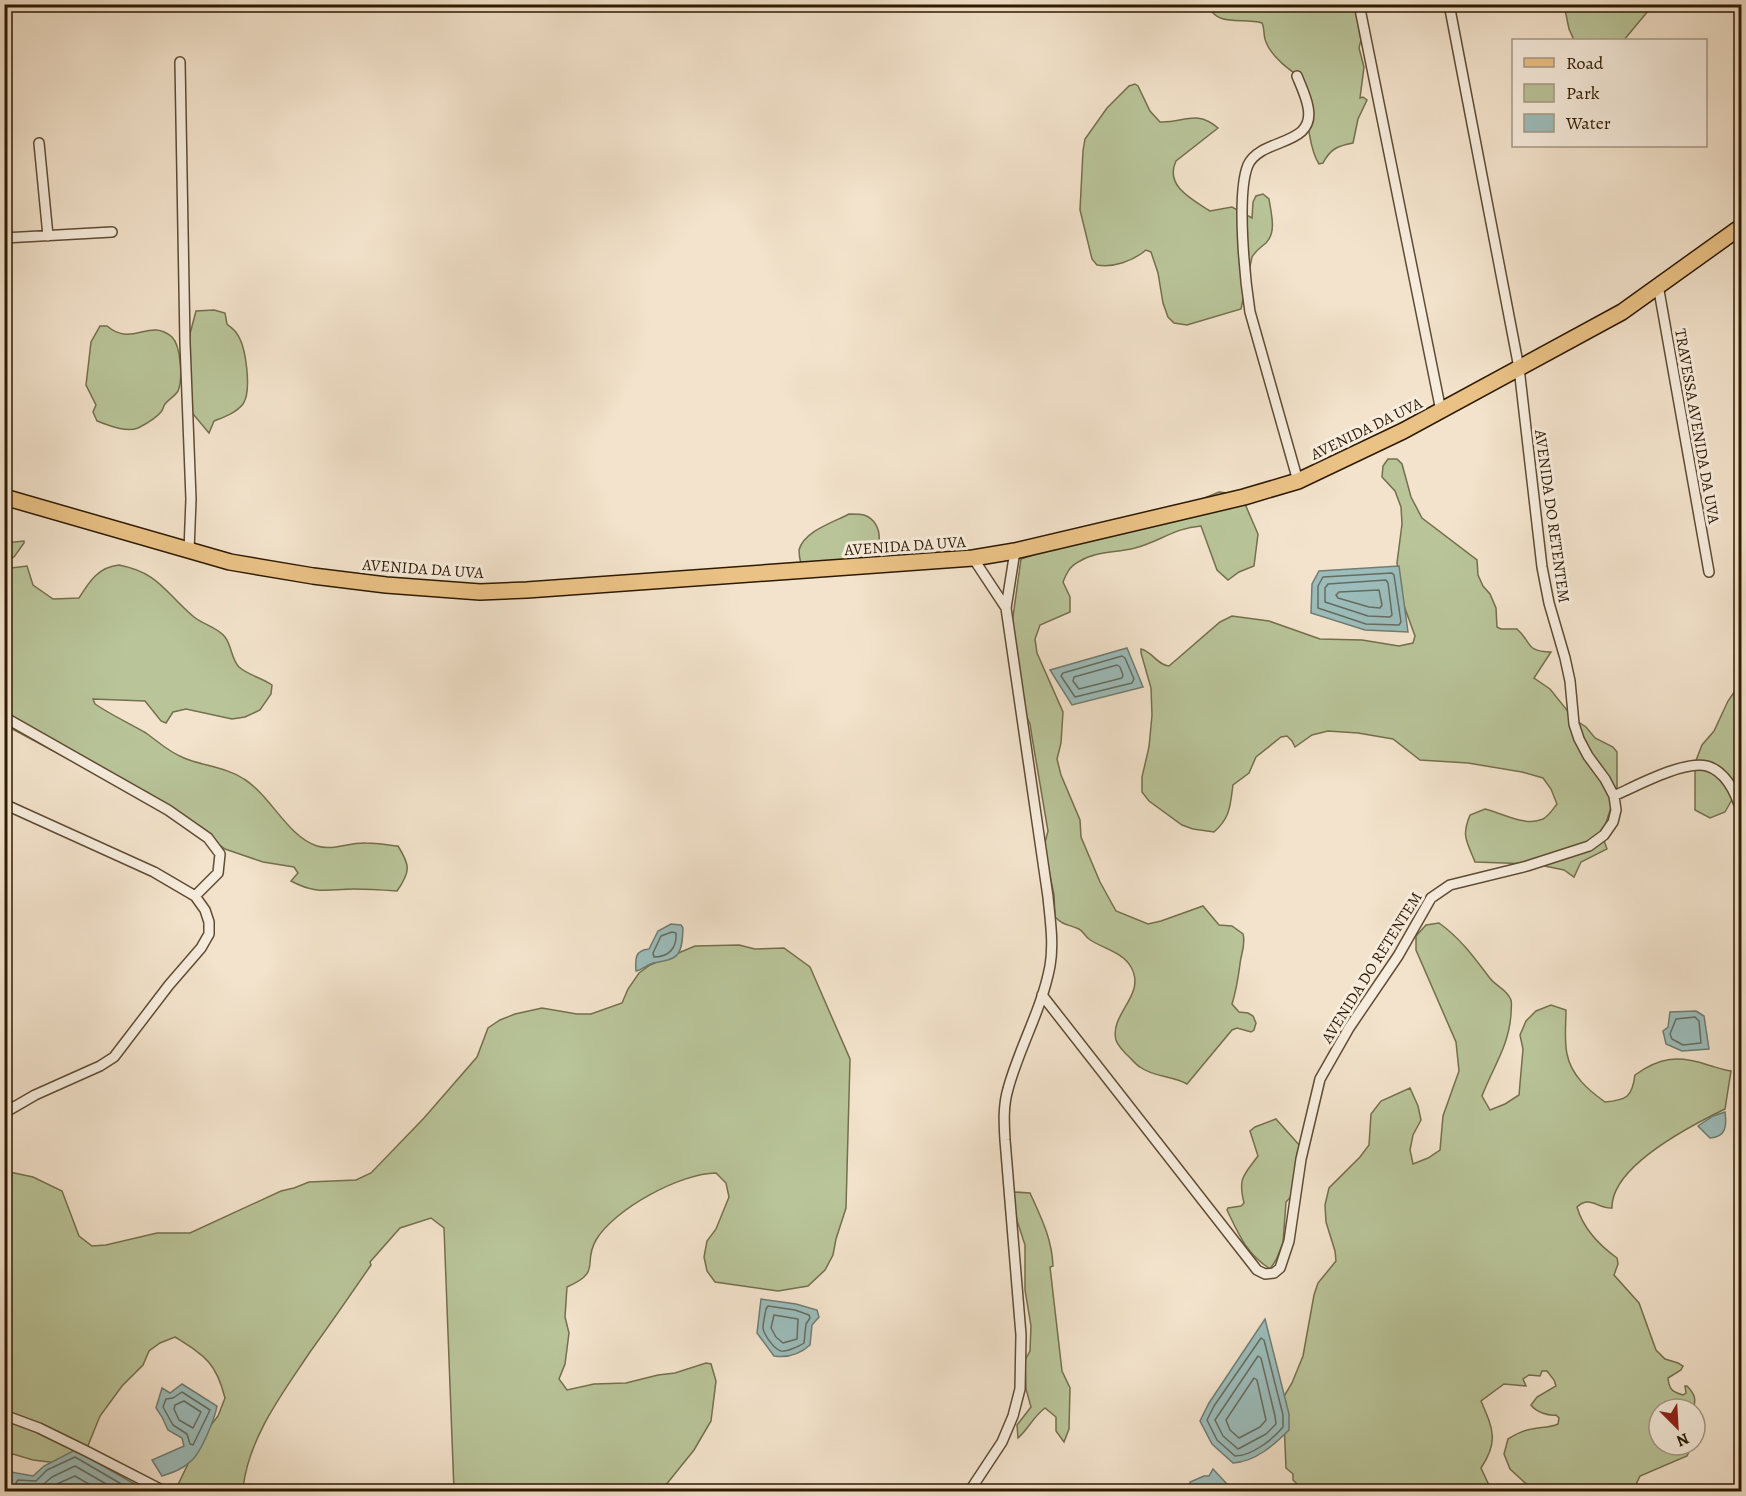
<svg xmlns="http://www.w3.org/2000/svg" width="1746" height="1496" font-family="Alegreya,serif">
	<rect width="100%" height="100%" fill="#f3e3cc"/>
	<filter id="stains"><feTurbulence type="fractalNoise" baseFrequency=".00333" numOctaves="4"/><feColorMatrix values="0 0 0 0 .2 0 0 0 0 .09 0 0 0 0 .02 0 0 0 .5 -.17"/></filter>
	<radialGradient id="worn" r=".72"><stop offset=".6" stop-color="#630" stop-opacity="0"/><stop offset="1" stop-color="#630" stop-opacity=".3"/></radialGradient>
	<path fill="#b9c499" stroke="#746f4c" stroke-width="1.5" d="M1208,5H1355L1361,40L1359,48L1364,67L1360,98L1363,97L1367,100L1358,119L1353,143C1338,146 1331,148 1323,163L1319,164C1308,148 1305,100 1304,80C1291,71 1272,58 1266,42C1263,36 1265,29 1262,23C1243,17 1217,28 1208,5Z
		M1564,5V4L1653,5L1624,40H1574L1569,29Z
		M1135,84L1138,86L1150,111L1160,122C1184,123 1196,109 1218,128L1176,161C1164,186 1193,200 1210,211L1232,207L1252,218L1253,202L1256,196L1263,194L1269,199C1271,213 1277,232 1266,243C1260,248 1256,250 1252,257L1241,309L1187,325L1174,323L1168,317L1163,303L1158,273L1151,252L1146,250C1133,261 1113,268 1097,265L1092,259L1080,210L1083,151L1085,139L1107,108L1129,86Z
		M214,310L225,313L227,324C230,327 235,330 237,334C246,346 252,391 243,404C236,413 224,417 214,421L209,433L193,414L187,393V345L196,311Z
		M100,326H107C133,348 149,317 172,337C181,346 183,379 178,391C175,396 169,399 165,404C163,407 163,410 161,412C156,418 144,425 138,428C126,433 108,425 97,421L93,412L96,405L86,385L91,342Z
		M1388,459H1397L1402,464L1411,497L1422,518L1477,560L1478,575L1483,586L1490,594L1496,608L1497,627L1501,629H1517C1532,642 1525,652 1551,652L1534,678L1550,689L1574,719L1586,727L1595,738L1613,747L1617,752V789L1602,835L1607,849L1581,862L1574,877L1564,870L1535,864L1475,862C1467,841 1461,837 1470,815L1485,809C1502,813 1525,827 1543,819C1549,816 1553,809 1557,804L1551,789L1543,778L1522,772L1468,763L1420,760L1393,739L1358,733L1328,731L1312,735L1295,747L1292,741L1287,736L1281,737L1256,757L1249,773L1233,785C1230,805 1231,817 1214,832L1193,829L1182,825L1149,801L1142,792V777L1149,747L1152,715L1151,688L1141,653V649C1153,652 1157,665 1169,666L1220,622L1232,616L1269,621L1320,639L1362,640L1399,646L1413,643L1415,636L1403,603L1397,563L1402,524L1401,507L1395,491L1382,477L1383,466Z
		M1219,492L1235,494L1245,504L1258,534L1254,566L1239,572L1228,580L1217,570L1201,526C1174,528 1159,542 1135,548C1116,553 1096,551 1080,561C1070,566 1067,572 1063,582L1070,597V612L1040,625L1035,639L1037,653L1063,712L1061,743L1057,759L1061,775L1080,820L1081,837L1100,882L1116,911L1148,924L1161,921L1203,906L1219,925L1232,926L1243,934C1246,944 1241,954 1240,964C1238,979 1237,988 1232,1004L1239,1012L1248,1013L1253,1016L1256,1023L1254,1030L1251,1032L1237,1028L1232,1030L1187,1084C1173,1076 1153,1077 1140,1067C1135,1064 1131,1058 1126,1054C1122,1049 1118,1046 1116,1040C1109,1014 1147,995 1131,967C1123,952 1101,948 1089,939C1085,936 1083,931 1079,929C1068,924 1064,926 1055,917L1054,895L1044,846L1048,831L1032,737L1030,724L1023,709L1010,638L1021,559L1202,499Z
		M849,514C854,514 859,514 864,515C885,522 884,555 863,563C855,566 813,564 801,564C800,560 799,554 799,550C804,531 834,522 849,514Z
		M24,541V543L14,557L5,562V543Z
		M119,565C160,573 165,593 194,617C204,625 217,627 225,637C232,646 231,659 239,667C248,675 262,678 272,685L271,694L260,710L245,717L232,719L186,709L173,712L166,723L161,721L145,701L93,699L95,704C111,715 129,723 146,733C160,743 167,751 184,758C203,766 226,767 244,779C271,796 288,837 317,846C333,851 350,842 366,843C377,843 388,845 398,846C410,865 411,871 397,891C383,890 369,889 354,889C328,889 317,895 291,881L298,873L294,867L263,862L225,849L147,792L129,787L83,767L5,725L4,566L11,568L27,566L33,585L53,599L79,598C89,582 98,567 119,565Z
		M1741,682V746L1736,748L1738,765L1733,782L1734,796L1725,812L1710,818L1695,810V763L1702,745L1714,731L1728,701Z
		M1439,923C1460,938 1474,957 1489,977C1495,986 1507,989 1511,1000C1512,1004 1511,1010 1511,1014C1509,1046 1493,1067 1482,1096L1490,1110L1505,1104L1519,1095L1523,1049L1520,1035L1526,1021L1536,1011L1551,1005L1566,1010C1566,1024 1564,1040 1567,1054C1571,1075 1588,1090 1605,1102C1627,1100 1632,1097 1635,1075C1660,1057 1678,1055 1708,1065C1716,1067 1722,1070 1731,1071L1725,1109C1692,1125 1611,1166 1612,1208C1598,1209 1590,1195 1577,1207C1583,1228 1599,1245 1617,1258L1618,1264L1614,1275L1639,1303L1656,1350L1665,1359L1678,1363L1683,1366L1681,1370L1668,1378C1669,1389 1672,1392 1683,1395L1686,1393L1685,1386H1687C1694,1393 1697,1399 1693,1409H1659V1445H1689L1690,1450L1687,1456L1640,1476L1633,1491H1534L1510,1469L1504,1454L1508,1439C1516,1434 1523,1430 1532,1429C1541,1427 1549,1428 1558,1424L1559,1418L1556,1415C1548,1416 1536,1412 1531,1405L1537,1397L1556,1386L1554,1380L1547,1371H1542L1540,1376L1529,1375L1523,1379L1526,1386L1504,1384L1481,1401C1493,1429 1499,1441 1481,1468L1488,1483L1496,1491H1304L1293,1480V1474L1286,1468L1283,1398L1292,1383L1303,1356L1314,1295L1318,1283L1336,1261L1335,1251L1326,1222L1325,1205L1329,1188L1360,1157L1369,1145L1371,1114L1381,1101L1410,1088L1418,1106L1421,1120L1413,1135L1410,1150L1413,1164L1428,1158L1440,1150L1443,1116L1459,1071L1456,1042L1416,950V936L1426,925Z
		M739,945L755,949L784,948L810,967L850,1059L846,1208L836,1239L833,1255L825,1270L808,1286L778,1291L715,1282L707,1271L704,1257L707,1241L716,1229L729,1197L726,1183L716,1173C681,1173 614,1209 596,1240C582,1264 603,1271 567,1287L565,1317L569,1333L565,1364L559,1379L567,1390L594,1384L626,1383L658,1375L675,1373L706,1363L711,1364L716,1381L711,1421L694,1450L661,1491H454L444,1228L431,1218L400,1228L370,1262L371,1265C351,1294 331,1323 310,1352C282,1394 249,1437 243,1488L238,1491H175L199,1441L218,1416L225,1398C216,1362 205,1356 175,1337L160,1343L149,1351L143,1365L122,1386L100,1416L87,1448L65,1464L33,1460L13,1454L5,1459V1171L33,1177L62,1191L79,1236L92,1246L106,1245L157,1233H190L281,1191L294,1188L309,1182L356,1180L371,1173L424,1118L477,1057L488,1028L500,1020L515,1014L542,1008L577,1014H591L622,1003L628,989L639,973L650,965L695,946Z
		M1276,1119L1301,1147L1296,1191L1286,1202L1283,1243L1276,1260L1270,1269C1246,1253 1239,1235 1227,1210L1228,1208L1241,1206L1244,1203C1238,1178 1243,1176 1258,1156L1250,1131L1255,1127Z
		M1014,1192L1030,1193C1041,1217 1052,1239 1053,1266L1050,1267L1062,1371L1070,1388L1069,1429L1064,1442L1056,1431V1417L1045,1408C1033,1417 1029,1428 1018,1438L1017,1425L1031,1407L1026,1389L1025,1360L1030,1351L1031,1326L1025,1290V1245L1012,1205Z"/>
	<path fill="#9cbdbc" stroke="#707c71" stroke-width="1.5" d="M1399,566L1408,632L1365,630L1311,613L1312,584L1319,571Z
		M1127,648L1143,687L1072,705L1050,670Z
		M671,924L681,925L683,928C682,956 679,959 653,963C646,965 643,970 636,971C635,959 635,950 649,949L658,931Z
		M1696,1011L1704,1016L1709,1049L1682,1051L1666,1044L1663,1031L1668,1027L1670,1012Z
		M1725,1112C1727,1126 1726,1137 1710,1138L1698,1126L1713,1116Z
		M761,1299L796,1304L817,1310L819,1317L812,1325L810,1345C800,1354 787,1358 774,1356L757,1333Z
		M1265,1319L1289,1414V1430C1274,1445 1255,1462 1233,1463L1212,1444L1200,1421L1209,1403Z
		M182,1384L217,1406C215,1418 201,1453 191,1461C183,1469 174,1472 162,1476L152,1460L184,1446L182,1438L168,1430L162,1417L156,1408L162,1388L170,1393Z
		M75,1450L147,1491H20L5,1486L4,1474L11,1472L33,1476L44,1466Z
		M1213,1469L1227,1484L1222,1490L1188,1491L1190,1482L1204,1476H1209Z"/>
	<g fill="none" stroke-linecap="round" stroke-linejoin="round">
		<path stroke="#656c5e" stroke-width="1.5" d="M1392,573L1394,575L1401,622L1399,625L1366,624L1318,608V586L1323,577Z
			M1386,580L1388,583L1392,615L1390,617L1368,616L1325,602V588L1328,584Z
			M1379,590L1382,605L1380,608L1369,607L1338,598L1336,595L1339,592Z
			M1122,656L1125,658L1134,679L1132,683L1075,697L1061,676L1063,673Z
			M1117,665L1120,667L1123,675L1122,678L1079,689L1073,681L1074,677Z
			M672,932L676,933C677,948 669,957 654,957L653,953L661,936Z
			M1695,1017L1699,1021L1701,1043L1683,1045L1672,1039L1670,1034L1676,1019Z
			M768,1306L795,1310L809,1315L810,1318L806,1324L804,1343C800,1346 786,1352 781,1351C774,1349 764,1335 763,1328C763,1322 765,1315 766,1309Z
			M774,1315L798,1319L797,1339L783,1343L776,1337L771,1328Z
			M1261,1338L1264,1340L1283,1415V1427C1273,1439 1252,1456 1235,1456L1217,1440L1207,1420L1214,1406Z
			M1258,1356L1261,1358L1275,1416L1276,1424L1266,1434L1238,1449L1223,1436L1215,1420Z
			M1254,1378L1257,1380L1266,1420L1260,1427L1239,1438L1230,1430L1226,1420Z
			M182,1392L210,1410L193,1445L190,1444L187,1434L173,1425L163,1407L166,1399L173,1398Z
			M184,1401L201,1412L193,1428L179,1420L174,1409L175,1405Z
			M19,1492L16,1483L18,1480L36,1481L47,1470L75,1457L135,1492
			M27,1492L29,1489L39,1488L52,1477L75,1466L120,1492
			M49,1492L57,1484L75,1476L102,1492"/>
		<g stroke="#5f4c33" stroke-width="12">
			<path id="street" d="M1359,4L1441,411
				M180,62L185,343L191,499L189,551
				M1297,76C1301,86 1306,96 1308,107C1316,147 1261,137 1248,165C1236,194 1245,280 1250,312L1298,481
				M39,143L48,236
				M4,238L112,232
				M1658,285L1709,572
				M973,558L1006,608
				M4,717L168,810L208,838L220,854L218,873L195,896
				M1614,796C1636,786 1684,760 1707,766C1727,772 1737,796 1742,814
				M4,804L154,872L195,896L205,910L209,922V934L201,948L169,985L114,1057L100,1066L35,1095L4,1113
				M1042,995L1250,1261L1257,1270L1265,1274L1274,1273L1280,1268L1289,1241L1301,1159L1320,1079L1349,1028L1398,956L1431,898L1450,885L1527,866L1589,846L1604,835L1613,822L1616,810L1614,796L1605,779L1588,756L1579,739L1574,724L1570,681L1565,658L1549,603L1542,567L1519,368L1449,4
				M4,1415L39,1428L86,1451L166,1492
				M969,1492L1002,1442L1013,1416L1020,1389L1021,1335L1005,1140C1004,1123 1003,1106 1008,1089C1019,1048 1042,1009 1050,966C1054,943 1050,919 1048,897L1006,608L1015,551"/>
		</g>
		<g stroke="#2e1a00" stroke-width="18">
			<path id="primary" d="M4,497L230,562L313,576L386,585L480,592L527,590L973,558L1015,551L1244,497L1298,481L1403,431L1622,312L1742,226"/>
		</g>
		<use href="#street" stroke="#f7edde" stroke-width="9"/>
		<use href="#primary" stroke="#eac286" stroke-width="15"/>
	</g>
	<g text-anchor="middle" stroke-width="6" stroke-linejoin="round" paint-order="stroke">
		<g font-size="16" fill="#2e1a00" stroke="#f7edde">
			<text transform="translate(1698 426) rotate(80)" y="6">TRAVESSA AVENIDA DA UVA</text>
			<text transform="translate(1366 428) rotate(-26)" y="6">AVENIDA DA UVA</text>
			<text transform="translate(1553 516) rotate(82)" y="6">AVENIDA DO RETENTEM</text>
			<text transform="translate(905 545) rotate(-4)" y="6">AVENIDA DA UVA</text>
			<text transform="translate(423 568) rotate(4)" y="6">AVENIDA DA UVA</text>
			<text transform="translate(1371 967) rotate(-58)" y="6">AVENIDA DO RETENTEM</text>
		</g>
	</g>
	<rect width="1746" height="1496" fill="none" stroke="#f3e3cc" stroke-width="24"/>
	<rect x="6" y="6" width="1734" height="1484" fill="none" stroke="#2e1a00" stroke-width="3"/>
	<rect x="12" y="12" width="1722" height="1472" fill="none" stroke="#2e1a00" stroke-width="1.5"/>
	<rect x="1512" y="39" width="195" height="108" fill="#f7edde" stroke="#a79985" stroke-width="1.5"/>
	<rect x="1524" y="58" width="30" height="9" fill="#eac286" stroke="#a79985" stroke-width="1.5"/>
	<text x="1566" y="69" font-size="18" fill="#2e1a00">Road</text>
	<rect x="1524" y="84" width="30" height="18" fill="#b9c499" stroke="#a79985" stroke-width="1.5"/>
	<text x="1566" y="99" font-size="18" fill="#2e1a00">Park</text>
	<rect x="1524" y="114" width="30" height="18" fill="#9cbdbc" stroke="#a79985" stroke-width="1.5"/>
	<text x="1566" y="129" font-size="18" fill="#2e1a00">Water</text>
	<g transform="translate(1677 1427) rotate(156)"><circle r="28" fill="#f7edde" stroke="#a79985" stroke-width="1.5"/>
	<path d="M0-4.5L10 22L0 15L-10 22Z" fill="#8f2418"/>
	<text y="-9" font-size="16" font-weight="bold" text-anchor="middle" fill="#2e1a00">N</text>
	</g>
	<rect width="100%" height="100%" filter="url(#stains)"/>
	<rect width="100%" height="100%" fill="url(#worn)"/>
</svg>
